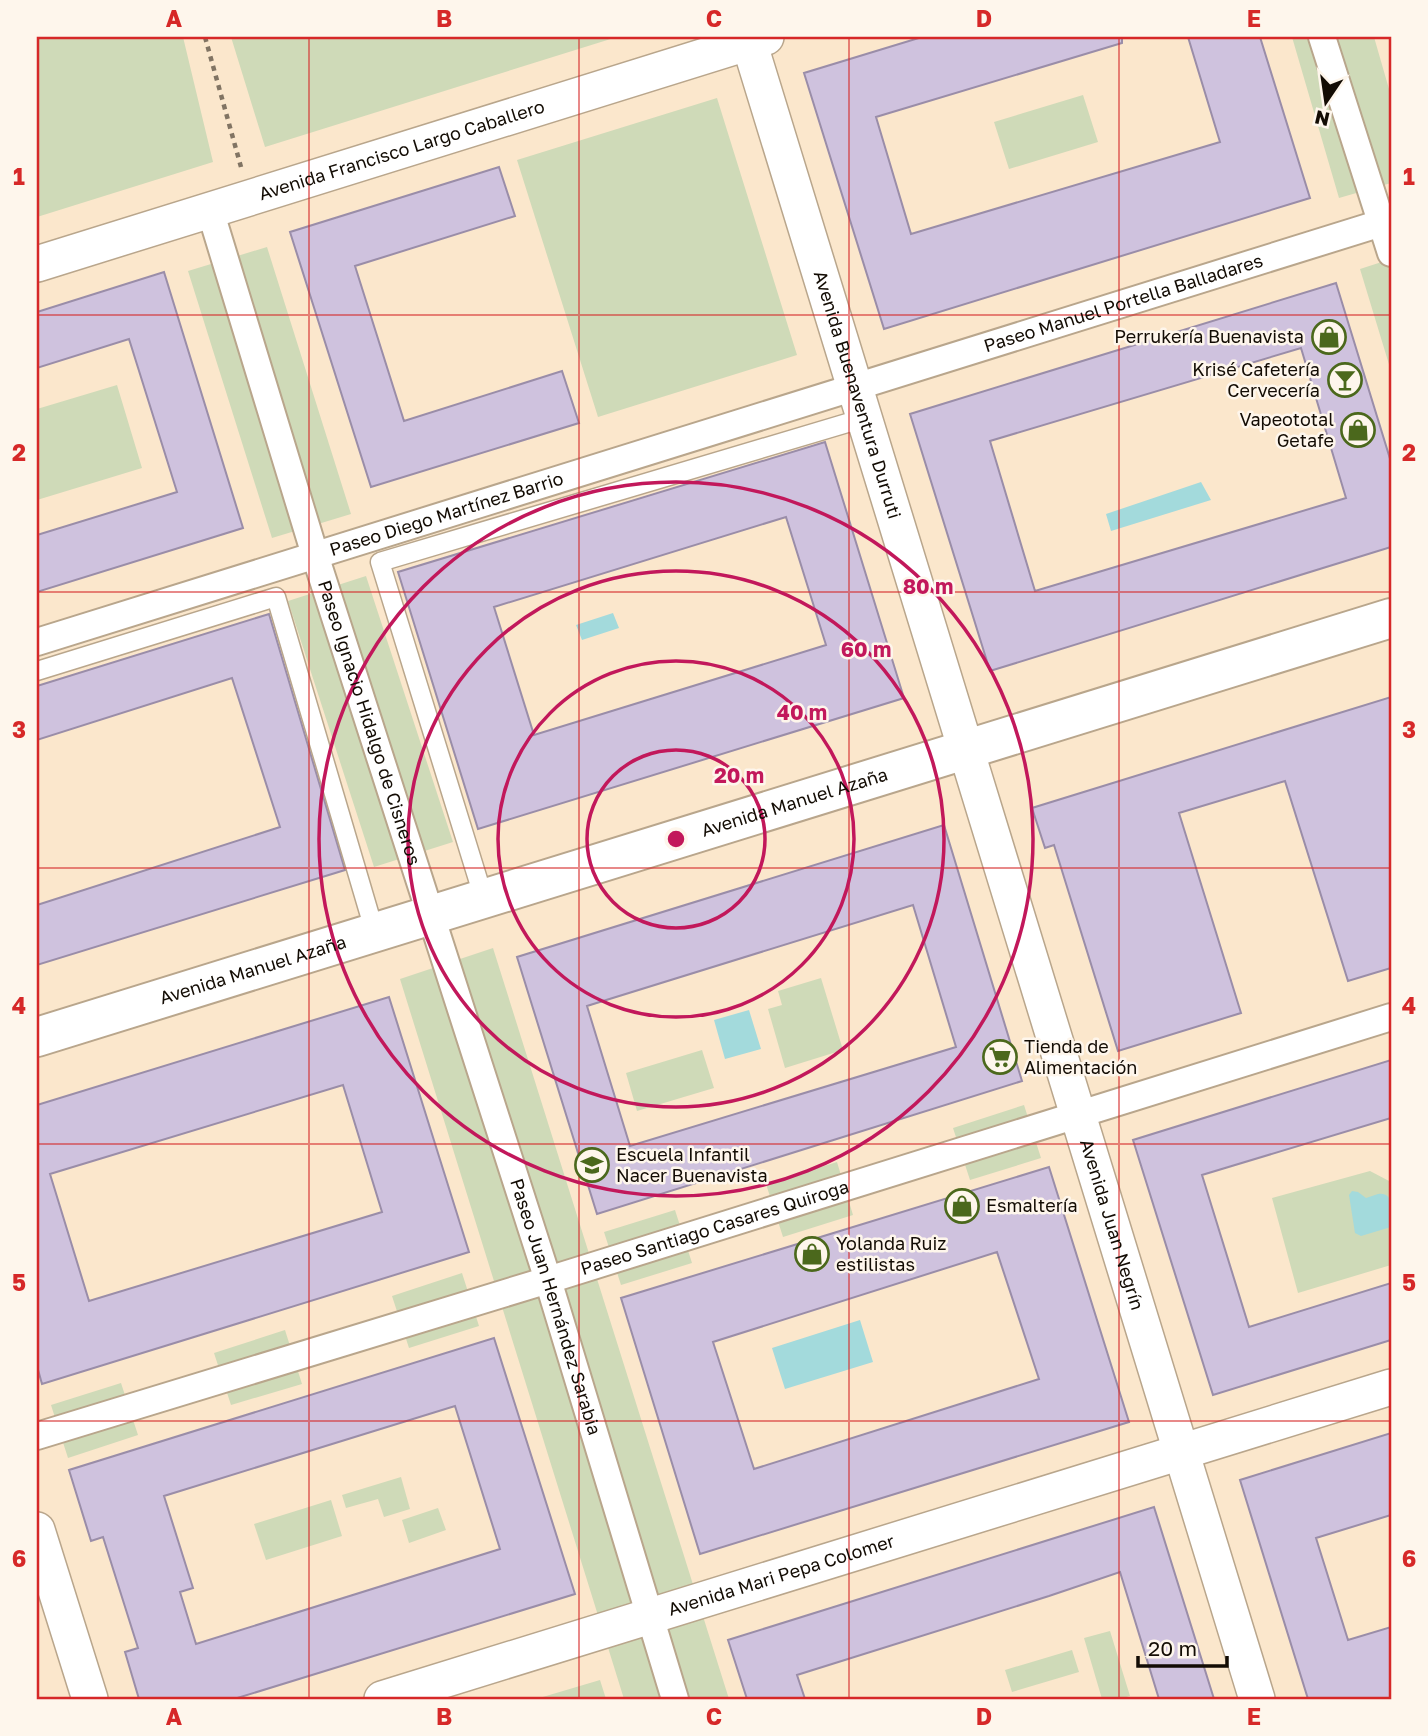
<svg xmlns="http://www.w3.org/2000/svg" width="1428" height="1736" font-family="'Golos Text',sans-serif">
	<rect width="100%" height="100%" fill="#fbe7cc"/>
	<path fill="#cfdab8" d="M37,37H183L213,162L37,217Z
		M231,37H617L265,147Z
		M1292,37H1374L1391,96V183L1339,198Z
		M1083,95L1098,142L1009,169L994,122Z
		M717,98L797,355L598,417L517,160Z
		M267,247L351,514L272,538L188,271Z
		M1391,259V371L1360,269Z
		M117,385L142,468L37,500V409Z
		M366,576L453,842L374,867L288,601Z
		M493,948L729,1699H624L400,979Z
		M821,978L843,1050L785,1068L768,1009L782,1005L778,991Z
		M702,1050L714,1088L637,1111L626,1073Z
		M1024,1105L1041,1158L970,1180L953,1128Z
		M837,1162L853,1215L783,1237L766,1184Z
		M1370,1171L1391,1182V1265L1298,1293L1272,1198Z
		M675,1210L692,1263L621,1285L604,1232Z
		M462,1273L479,1326L409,1348L392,1296Z
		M285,1330L302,1384L231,1405L214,1353Z
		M121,1383L138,1435L68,1458L51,1405Z
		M401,1477L410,1509L384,1517L378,1499L346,1508L342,1495Z
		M331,1500L342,1536L266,1560L254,1524Z
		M438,1508L446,1530L409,1543L402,1520Z
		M1110,1631L1130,1696L1119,1699H1102L1084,1638Z
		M1072,1650L1079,1672L1012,1692L1005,1670Z
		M600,1680L606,1699H536Z"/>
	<path fill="#a3dadc" d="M1201,482L1211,500L1111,531L1106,514Z
		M613,613L619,628L582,640L576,625Z
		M749,1010L761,1049L725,1059L714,1020Z
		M1352,1191L1358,1192L1366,1198C1370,1197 1374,1195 1378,1194C1396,1191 1391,1216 1391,1227L1361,1236L1355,1233L1349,1195Z
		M860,1320L873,1362L785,1389L772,1348Z"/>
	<path fill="#cfc2de" stroke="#9a8da8" stroke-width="2" fill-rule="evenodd" d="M922,37H1122V43L876,117L911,234L1220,142L1188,37H1260L1310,198L884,329L804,73Z
		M499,167L515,216L355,266L404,421L562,371L579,423L371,487L290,232Z
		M164,272L243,528L37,592V535L177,492L129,339L37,368V312Z
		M1336,283L1391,462V547L990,671L910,414ZM1301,348L1346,498L1035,591L990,441Z
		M825,442L904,698L478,829L398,572ZM786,517L826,645L534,735L494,607Z
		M269,614L345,870L37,965V905L280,827L232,678L37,740V686Z
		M1391,697V968L1348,981L1285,781L1179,813L1241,1013L1118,1051L1054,845L1045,848L1032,808Z
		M944,825L1022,1081L597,1214L517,957ZM913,905L956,1047L630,1146L587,1006Z
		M389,997L469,1252L42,1384L37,1366V1105ZM343,1085L382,1212L89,1301L50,1174Z
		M1391,1060V1118L1202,1175L1249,1327L1391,1283V1340L1213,1395L1133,1140Z
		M1049,1167L1129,1422L700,1554L621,1298ZM997,1252L1039,1379L754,1469L713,1342Z
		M494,1338L575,1594L234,1699H139L125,1652L138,1648L103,1537L91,1541L69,1470ZM455,1406L500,1549L196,1644L180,1592L193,1588L164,1496Z
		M1391,1433V1515L1316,1538L1348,1640L1391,1627V1699H1308L1240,1480Z
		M1154,1507L1214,1699H1159L1120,1572L1049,1596L797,1675L805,1699H747L728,1640Z"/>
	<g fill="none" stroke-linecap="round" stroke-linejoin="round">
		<g stroke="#b9a68c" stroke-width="21">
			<path id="service" d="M37,671L276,597L375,933
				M484,899L380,562L864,418"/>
		</g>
		<g stroke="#b9a68c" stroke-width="30">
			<g id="pedestrian">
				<path d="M1322,37L1391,253"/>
				<path id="s1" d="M210,210L315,555L548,1280L675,1699"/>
				<path id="s2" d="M37,642L1391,220"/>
				<path id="s3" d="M37,1436L548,1280L1391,1017"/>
			</g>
		</g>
		<g stroke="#b9a68c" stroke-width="38">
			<g id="minor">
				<path id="s4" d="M749,42L1257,1699"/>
				<path id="s5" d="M37,264L766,37"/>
				<path d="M37,1530L90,1699"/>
				<path id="s6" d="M382,1699L1391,1387"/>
			</g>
		</g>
		<g stroke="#b9a68c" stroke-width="42">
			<g id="tertiary">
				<path id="s7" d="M37,1037L1391,618"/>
			</g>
		</g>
		<path stroke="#817463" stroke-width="4.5" stroke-dasharray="5 5" stroke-linecap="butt" d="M205,37L241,167"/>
		<use href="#service" stroke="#fff" stroke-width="18"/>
		<use href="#pedestrian" stroke="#fff" stroke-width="26"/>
		<use href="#minor" stroke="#fff" stroke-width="35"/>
		<use href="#tertiary" stroke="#fff" stroke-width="38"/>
	</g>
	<path fill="none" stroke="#d62828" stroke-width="2" stroke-opacity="0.55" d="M309,37V1699M579,37V1699M849,37V1699M1119,37V1699M37,315H1391M37,592H1391M37,868H1391M37,1144H1391M37,1421H1391"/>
	<g fill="none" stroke="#c2185b" stroke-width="3.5">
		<circle cx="676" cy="839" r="89"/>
		<circle cx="676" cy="839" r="178"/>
		<circle cx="676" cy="839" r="268"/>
		<circle cx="676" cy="839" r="357"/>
	</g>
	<defs>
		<g id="shop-ring" transform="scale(1.75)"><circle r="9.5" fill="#fef6ec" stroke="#4b681c" stroke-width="1.5"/><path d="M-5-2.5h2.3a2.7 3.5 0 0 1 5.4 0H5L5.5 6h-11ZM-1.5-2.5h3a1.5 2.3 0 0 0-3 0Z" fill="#4b681c"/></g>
		<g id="bar-ring" transform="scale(1.75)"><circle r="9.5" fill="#fef6ec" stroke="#4b681c" stroke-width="1.5"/><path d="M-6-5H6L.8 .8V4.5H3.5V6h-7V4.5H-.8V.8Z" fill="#4b681c"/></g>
		<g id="supermarket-ring" transform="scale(1.75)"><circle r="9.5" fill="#fef6ec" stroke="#4b681c" stroke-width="1.5"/><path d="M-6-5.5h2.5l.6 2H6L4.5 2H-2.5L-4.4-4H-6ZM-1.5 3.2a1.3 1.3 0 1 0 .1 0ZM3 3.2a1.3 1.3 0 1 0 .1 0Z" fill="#4b681c"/></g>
		<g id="school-ring" transform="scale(1.75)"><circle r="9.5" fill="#fef6ec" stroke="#4b681c" stroke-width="1.5"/><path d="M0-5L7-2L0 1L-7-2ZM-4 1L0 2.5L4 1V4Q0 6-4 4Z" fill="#4b681c"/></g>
	</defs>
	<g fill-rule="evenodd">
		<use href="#shop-ring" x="1329" y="337"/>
		<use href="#bar-ring" x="1345" y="380"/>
		<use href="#shop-ring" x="1358" y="430"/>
		<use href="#supermarket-ring" x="1000" y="1057"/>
		<use href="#school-ring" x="592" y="1165"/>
		<use href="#shop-ring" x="962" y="1206"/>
		<use href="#shop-ring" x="812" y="1254"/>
	</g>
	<g text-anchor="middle" stroke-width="5" stroke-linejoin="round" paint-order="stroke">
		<g font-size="18" fill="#130c04" stroke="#fef6ec">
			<text dy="6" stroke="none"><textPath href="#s5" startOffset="382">Avenida Francisco Largo Caballero</textPath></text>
			<text dy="6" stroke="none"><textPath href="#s2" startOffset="1138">Paseo Manuel Portella Balladares</textPath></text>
			<text dy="6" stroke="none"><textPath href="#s4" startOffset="369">Avenida Buenaventura Durruti</textPath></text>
			<text dy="6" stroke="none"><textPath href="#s2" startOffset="429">Paseo Diego Martínez Barrio</textPath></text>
			<text dy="6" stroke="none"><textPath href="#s1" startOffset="537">Paseo Ignacio Hidalgo de Cisneros</textPath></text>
			<text dy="6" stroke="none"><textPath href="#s7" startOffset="793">Avenida Manuel Azaña</textPath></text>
			<text dy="6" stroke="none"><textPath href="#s7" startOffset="226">Avenida Manuel Azaña</textPath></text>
			<text dy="6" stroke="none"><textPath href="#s4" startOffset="1237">Avenida Juan Negrín</textPath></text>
			<text dy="6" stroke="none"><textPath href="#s3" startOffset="709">Paseo Santiago Casares Quiroga</textPath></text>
			<text dy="6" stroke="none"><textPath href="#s1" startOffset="1150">Paseo Juan Hernández Sarabia</textPath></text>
			<text dy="6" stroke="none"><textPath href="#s6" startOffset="418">Avenida Mari Pepa Colomer</textPath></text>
		</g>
		<g font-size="18" fill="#130c04" stroke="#fef6ec" text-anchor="start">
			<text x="1304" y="343" text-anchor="end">Perrukería Buenavista</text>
			<text x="1320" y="376" text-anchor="end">Krisé Cafetería<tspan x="1320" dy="21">Cervecería</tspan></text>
			<text x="1334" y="426" text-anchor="end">Vapeototal<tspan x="1334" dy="21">Getafe</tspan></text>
			<text x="1024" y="1053">Tienda de<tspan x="1024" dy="21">Alimentación</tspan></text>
			<text x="616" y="1161">Escuela Infantil<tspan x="616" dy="21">Nacer Buenavista</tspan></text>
			<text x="986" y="1212">Esmaltería</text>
			<text x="836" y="1250">Yolanda Ruiz<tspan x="836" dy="21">estilistas</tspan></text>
		</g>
	</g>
	<circle cx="676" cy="839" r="10" fill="#c2185b" stroke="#fef6ec" stroke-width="3.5"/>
	<g font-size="21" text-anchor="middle" font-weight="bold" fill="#c2185b" stroke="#fef6ec" stroke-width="5" stroke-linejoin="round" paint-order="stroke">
		<text x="928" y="594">80 m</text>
		<text x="866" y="657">60 m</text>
		<text x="802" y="720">40 m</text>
		<text x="739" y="783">20 m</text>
	</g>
	<rect width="1428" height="1736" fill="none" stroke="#fef6ec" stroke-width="77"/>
	<g transform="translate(1326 102) rotate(193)" stroke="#fef6ec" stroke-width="5" paint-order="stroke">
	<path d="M0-5L12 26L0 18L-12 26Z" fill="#130c04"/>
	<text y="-10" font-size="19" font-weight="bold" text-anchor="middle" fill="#130c04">N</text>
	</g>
	<path d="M1138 1656v10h89v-10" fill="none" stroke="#130c04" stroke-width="3.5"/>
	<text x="1148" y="1656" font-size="21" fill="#130c04" stroke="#fef6ec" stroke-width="5" paint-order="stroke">20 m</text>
	<rect x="38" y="38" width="1352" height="1660" fill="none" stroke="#d62828" stroke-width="2.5"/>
	<g font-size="23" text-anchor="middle" font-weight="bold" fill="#d62828">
		<text x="174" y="27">A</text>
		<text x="444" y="27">B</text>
		<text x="714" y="27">C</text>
		<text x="984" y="27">D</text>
		<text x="1254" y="27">E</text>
		<text x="19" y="185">1</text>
		<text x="1409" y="185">1</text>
		<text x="19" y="461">2</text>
		<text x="1409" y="461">2</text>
		<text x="19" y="738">3</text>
		<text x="1409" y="738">3</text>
		<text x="19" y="1014">4</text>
		<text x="1409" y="1014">4</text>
		<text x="19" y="1291">5</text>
		<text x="1409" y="1291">5</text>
		<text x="19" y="1567">6</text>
		<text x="1409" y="1567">6</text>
		<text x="174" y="1725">A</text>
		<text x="444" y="1725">B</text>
		<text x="714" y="1725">C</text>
		<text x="984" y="1725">D</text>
		<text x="1254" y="1725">E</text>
	</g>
</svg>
